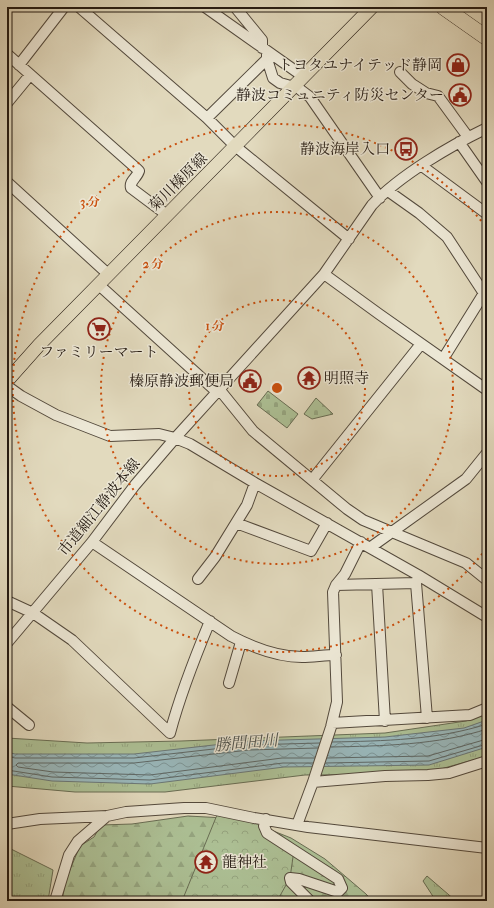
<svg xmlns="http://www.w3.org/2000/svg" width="494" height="908" font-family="'IM FELL French Canon','Noto Serif JP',serif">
	<defs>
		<pattern id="grass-tufts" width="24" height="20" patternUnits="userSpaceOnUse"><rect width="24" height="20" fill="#adc196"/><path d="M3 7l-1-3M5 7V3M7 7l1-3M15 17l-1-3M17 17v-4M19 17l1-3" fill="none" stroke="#95a580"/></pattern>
		<pattern id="forest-firs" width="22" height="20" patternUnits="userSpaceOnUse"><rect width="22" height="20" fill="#adc196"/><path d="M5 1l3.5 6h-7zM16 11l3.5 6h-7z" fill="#95a580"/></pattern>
		<pattern id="cemetery-stones" width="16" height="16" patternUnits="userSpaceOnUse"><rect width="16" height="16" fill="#adc196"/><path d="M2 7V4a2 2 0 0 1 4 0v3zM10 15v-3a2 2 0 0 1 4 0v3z" fill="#95a580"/></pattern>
		<pattern id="park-crowns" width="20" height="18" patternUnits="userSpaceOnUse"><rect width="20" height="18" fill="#adc196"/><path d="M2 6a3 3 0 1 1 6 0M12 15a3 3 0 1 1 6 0" fill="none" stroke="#95a580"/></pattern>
		<pattern id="water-waves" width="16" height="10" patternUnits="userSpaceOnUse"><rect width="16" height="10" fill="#99b8bc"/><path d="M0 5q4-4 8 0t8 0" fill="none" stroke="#7c9597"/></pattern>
	</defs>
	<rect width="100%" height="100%" fill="#e2dabe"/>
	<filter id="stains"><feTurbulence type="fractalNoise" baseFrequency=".005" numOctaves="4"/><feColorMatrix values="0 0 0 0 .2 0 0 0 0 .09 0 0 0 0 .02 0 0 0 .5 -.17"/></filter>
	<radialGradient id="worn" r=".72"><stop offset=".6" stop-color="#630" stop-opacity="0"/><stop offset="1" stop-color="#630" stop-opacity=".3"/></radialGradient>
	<path fill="url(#grass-tufts)" stroke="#686d54" d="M487,713V756L423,774L305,775L165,792H75L7,786V738L87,743L181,741L385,733L466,721Z
		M7,847L53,870L48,901H7Z
		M427,876L456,901H436L423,881Z"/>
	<path fill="url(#forest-firs)" stroke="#686d54" d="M188,816L243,819L291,838L325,859L366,894L373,901H62L66,879L80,846L94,837L101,825L132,824Z"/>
	<path fill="url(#cemetery-stones)" stroke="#686d54" d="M268,391L298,414L287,428L257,405Z
		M316,398L333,414L312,419L304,414Z"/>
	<path fill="url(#park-crowns)" stroke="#686d54" d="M219,810L254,818L294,850L290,878L277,901H182Z"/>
	<path fill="url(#water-waves)" stroke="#6a7878" d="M487,720V747L429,765L284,767L150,784L52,781L7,774V752L15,754H134L249,741L385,737L464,728Z"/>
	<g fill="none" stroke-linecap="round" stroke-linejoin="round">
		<path stroke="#5e6866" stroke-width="1" d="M332,742C383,741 438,740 487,724
			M331,747C381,746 439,745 487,729
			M7,756L15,758H134L249,745L320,743
			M315,758H282L150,775L53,772L18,767L16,765L18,763H134L249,750L318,748
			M327,758L428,756L487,739
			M326,763L429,761L487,744
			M7,770L52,777L150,780L283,763H313"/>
		<g stroke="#53493c" stroke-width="12">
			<path id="minor" d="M79,7L207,118L235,146L349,239
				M205,7L304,77
				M235,7L262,40V48
				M267,52V59L273,78L280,83L298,88L310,97L380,198
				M7,54L137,169L139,171C137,178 129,181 131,188L167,215
				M19,65L64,7
				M400,72L412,84L426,93L438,96L468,137
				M7,103L30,75
				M207,118L267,59
				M459,142L487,182
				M422,166L487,214
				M7,182L108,274
				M388,191L419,213L447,237L487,298
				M324,274L379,314L487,390
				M99,285L217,392
				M443,359L486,290
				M7,386L21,396L56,415L110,436L159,434L175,438L190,444L255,483L418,575L487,617
				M219,389L253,431L347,509L363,520L466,563L487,580
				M312,480L421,344
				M236,523L311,551L327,523
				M92,542L231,636C252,647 278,657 302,657C313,657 325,655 336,655
				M371,547L466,479L487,453
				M198,579L215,557L247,505L255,483
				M416,583L427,718
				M377,584L385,721
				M336,585L416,583L418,577
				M7,601L33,613L72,640L170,733C180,695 195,657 210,621
				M7,643L92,542L135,485L177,436L324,274L372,205C400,175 450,146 487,128
				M229,683L241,642
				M7,707L29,725
				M332,723L470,715L487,708
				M313,782L385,776L428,775L449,773L487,761
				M266,819L264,826L267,833L338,879L342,888L338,892L299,879L290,878L291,882L310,901
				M7,824L40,819L107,816L126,812L184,808H206L254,818L308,827L487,848
				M297,825L313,782L331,727L337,702L333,592L336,585L345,574L361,542
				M55,901L69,855L78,841L107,816"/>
		</g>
		<g stroke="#231911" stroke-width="14">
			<path id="major" d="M7,381L39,345L372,7"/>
		</g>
		<g stroke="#231911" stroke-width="16">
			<path id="highway" d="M443,7L487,38"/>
		</g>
		<use href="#minor" stroke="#ece7d5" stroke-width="10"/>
		<use href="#major" stroke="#e2dabe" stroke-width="13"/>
		<use href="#highway" stroke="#e2dabe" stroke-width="15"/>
	</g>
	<g fill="none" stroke="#ca4f0d" stroke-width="2" stroke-dasharray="2 4">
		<circle cx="277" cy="388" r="88"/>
		<circle cx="277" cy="388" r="176"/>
		<path d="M486 549A264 264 0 1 1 486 227"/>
	</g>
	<defs>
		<g id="shop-ring" transform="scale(1.15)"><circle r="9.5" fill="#ece7d5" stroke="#8f2418" stroke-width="1.5"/><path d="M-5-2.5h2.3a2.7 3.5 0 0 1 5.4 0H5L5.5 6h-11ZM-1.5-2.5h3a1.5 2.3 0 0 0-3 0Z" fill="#8f2418"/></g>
		<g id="civic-ring" transform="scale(1.15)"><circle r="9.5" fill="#ece7d5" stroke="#8f2418" stroke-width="1.5"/><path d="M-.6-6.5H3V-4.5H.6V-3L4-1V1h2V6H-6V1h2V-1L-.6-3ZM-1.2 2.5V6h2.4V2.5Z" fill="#8f2418"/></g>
		<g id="bus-ring" transform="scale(1.15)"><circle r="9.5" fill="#ece7d5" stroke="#8f2418" stroke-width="1.5"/><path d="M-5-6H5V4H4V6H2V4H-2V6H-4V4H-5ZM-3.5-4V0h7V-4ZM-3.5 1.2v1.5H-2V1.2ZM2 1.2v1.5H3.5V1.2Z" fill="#8f2418"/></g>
		<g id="supermarket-ring" transform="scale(1.15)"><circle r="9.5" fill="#ece7d5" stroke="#8f2418" stroke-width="1.5"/><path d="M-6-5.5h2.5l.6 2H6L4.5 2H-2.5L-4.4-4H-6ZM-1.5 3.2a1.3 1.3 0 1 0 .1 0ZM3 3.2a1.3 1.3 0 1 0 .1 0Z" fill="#8f2418"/></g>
		<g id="temple-ring" transform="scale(1.15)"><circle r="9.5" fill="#ece7d5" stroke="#8f2418" stroke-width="1.5"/><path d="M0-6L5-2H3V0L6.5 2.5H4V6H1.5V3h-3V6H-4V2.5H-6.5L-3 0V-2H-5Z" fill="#8f2418"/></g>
	</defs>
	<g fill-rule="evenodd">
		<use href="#shop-ring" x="458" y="65"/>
		<use href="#civic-ring" x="460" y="95"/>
		<use href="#bus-ring" x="406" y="149"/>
		<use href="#supermarket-ring" x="99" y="329"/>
		<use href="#temple-ring" x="309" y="378"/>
		<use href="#civic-ring" x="250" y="381"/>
		<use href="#temple-ring" x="206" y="862"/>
	</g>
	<g text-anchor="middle" stroke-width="3" stroke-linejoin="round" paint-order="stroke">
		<g font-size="15" fill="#231911" stroke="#ece7d5" text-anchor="end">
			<text x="442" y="70">トヨタユナイテッド静岡</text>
			<text x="444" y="100">静波コミュニティ防災センター</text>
			<text x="390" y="154">静波海岸入口</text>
			<text x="99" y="357" text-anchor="middle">ファミリーマート</text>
			<text x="324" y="383" text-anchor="start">明照寺</text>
			<text x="234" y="386">榛原静波郵便局</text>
			<text x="222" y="867" text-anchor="start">龍神社</text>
		</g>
		<g font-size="15" fill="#231911" stroke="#ece7d5">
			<text transform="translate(178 182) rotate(-45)" y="5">菊川榛原線</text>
			<text transform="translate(99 507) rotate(-51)" y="5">市道細江静波本線</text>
		</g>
		<g font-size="16" font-style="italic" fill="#4c514d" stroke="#ece7d5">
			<text transform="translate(246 742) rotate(-5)" y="6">勝間田川</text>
		</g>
	</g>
	<circle cx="277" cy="388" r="6" fill="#ca4f0d" stroke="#ece7d5" stroke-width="2"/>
	<g font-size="12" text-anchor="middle" font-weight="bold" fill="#ca4f0d" stroke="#ece7d5" stroke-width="3" stroke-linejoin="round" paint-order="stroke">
		<text x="90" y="206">3 分</text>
		<text x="153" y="268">2 分</text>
		<text x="215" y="330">1 分</text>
	</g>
	<rect width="494" height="908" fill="none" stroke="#e2dabe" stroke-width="24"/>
	<rect x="8" y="8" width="478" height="892" fill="none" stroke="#231911" stroke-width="2"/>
	<rect x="12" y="12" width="470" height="884" fill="none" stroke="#231911"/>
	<rect width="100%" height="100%" filter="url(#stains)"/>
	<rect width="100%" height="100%" fill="url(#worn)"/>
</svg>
